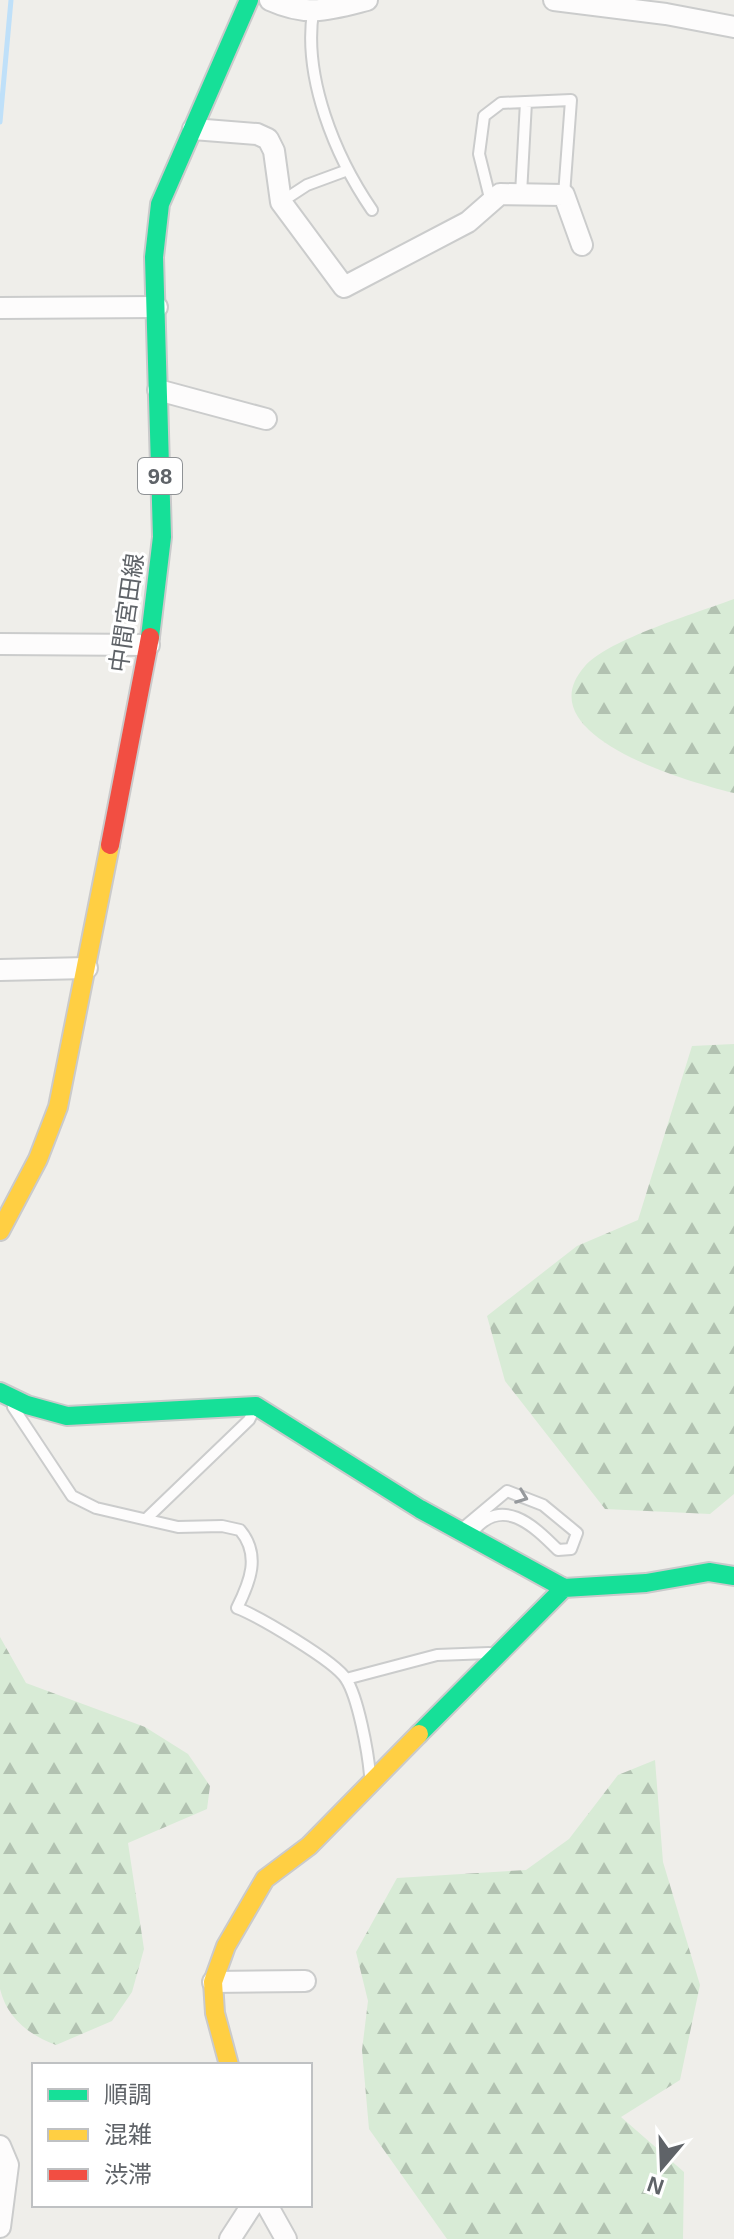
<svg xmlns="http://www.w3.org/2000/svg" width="734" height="2239" font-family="Helvetica,'Noto Sans JP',sans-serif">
	<defs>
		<pattern id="forest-firs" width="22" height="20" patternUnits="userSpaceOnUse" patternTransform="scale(2)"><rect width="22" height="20" fill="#d8ebd6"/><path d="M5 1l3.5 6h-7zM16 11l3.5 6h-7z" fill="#b2c2b1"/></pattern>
	</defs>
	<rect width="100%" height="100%" fill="#efeeea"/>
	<path fill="url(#forest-firs)" d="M734,599V793C692,783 523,736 585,666C609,639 697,613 734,599Z
		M734,1044V1494L710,1514L605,1509L505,1381L487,1316L577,1246L638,1220L692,1046Z
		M0,1637L26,1683L145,1727L188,1754L210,1786L207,1809L128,1843L144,1949L132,1992L112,2021L56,2045C29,2035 7,2018 0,1989Z
		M655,1760L663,1862L700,1985L680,2080L621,2117L684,2172L683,2239H447L369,2129L362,2050L368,2001L356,1952L397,1878L526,1870L569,1839L618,1775Z"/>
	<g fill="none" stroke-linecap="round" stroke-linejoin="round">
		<path stroke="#bfe0f9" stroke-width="5" d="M0,122L11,0"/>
		<g stroke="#cbcccc" stroke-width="14">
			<path id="lane" d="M313,12C303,78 335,156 372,210
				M521,194L526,102
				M281,202L307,185L345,171
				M491,202L479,154L484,116L501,103L571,100L564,195
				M13,1407L72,1496L96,1508L178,1527L222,1526L240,1530C261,1555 250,1582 237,1608C258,1616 335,1661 346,1679C358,1697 368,1752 370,1775
				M146,1519L249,1420L254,1410
				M464,1527L507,1491L543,1505L577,1533L571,1549L558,1550C533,1525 501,1494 471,1534
				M346,1679L437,1655L489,1653"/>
		</g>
		<g stroke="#cbcccc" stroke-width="24">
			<path id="street" d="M270,0C308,17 328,10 367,0
				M554,0L666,14L734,27
				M193,129L257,134L268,139L274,151L281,202L344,287L468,222L500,194L564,195L582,245
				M0,308L157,307
				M158,390L266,419
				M0,644L149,645
				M0,970L87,968
				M213,1982L305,1981
				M0,2146L8,2165L0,2227
				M267,2205L286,2239
				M230,2239L252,2205"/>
		</g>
		<g stroke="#cacacb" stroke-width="22">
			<path id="fast" d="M150,637L162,537L154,257L160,204L249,0
				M0,1392L27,1405L67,1416L256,1406L420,1509L564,1588L646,1583L709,1572L734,1576
				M419,1734L564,1588"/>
		</g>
		<g stroke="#cacacb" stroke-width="22">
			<path id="slow" d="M0,1231L38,1159L58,1107L110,845
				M229,2065L215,2013L213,1982L226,1946L265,1879L309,1846L419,1734"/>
		</g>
		<g stroke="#cacacb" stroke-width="22">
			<path id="jam" d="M110,845L150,637"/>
		</g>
		<use href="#lane" stroke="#fdfcfc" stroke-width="10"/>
		<use href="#street" stroke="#fdfcfc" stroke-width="20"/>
		<use href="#fast" stroke="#16e098" stroke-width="18"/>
		<use href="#slow" stroke="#ffcf43" stroke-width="18"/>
		<use href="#jam" stroke="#f24e42" stroke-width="18"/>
	</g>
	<defs><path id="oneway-chevron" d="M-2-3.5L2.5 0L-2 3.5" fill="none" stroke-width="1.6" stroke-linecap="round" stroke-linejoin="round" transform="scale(2)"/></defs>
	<use stroke="#96999c" href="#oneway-chevron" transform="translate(522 1497) rotate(21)"/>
	<g text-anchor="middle" stroke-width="6" stroke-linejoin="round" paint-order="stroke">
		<rect fill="#fff" stroke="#8f9295" stroke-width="2" x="138" y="458" width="44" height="36" rx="6"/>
		<g font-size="22" font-weight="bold" fill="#5f6368">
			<text x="160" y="484">98</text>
		</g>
		<g font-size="24" fill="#5f6368" stroke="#fff">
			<text transform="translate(127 613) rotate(-82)" y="8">中間宮田線</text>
		</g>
	</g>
	<rect x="32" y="2063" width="280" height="144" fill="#ffffff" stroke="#bfc1c3" stroke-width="2"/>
	<rect x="48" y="2089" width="40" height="12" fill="#16e098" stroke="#bfc1c3" stroke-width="2"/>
	<text x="104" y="2103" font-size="24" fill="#5f6368">順調</text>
	<rect x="48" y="2129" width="40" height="12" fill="#ffcf43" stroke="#bfc1c3" stroke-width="2"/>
	<text x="104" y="2143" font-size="24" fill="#5f6368">混雑</text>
	<rect x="48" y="2169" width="40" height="12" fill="#f24e42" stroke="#bfc1c3" stroke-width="2"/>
	<text x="104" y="2183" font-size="24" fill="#5f6368">渋滞</text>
	<g transform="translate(662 2167) rotate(199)" stroke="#ffffff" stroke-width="6" paint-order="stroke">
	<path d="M0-6L14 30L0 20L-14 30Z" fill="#5f6368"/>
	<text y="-12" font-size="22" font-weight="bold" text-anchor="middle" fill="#5f6368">N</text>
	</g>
</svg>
